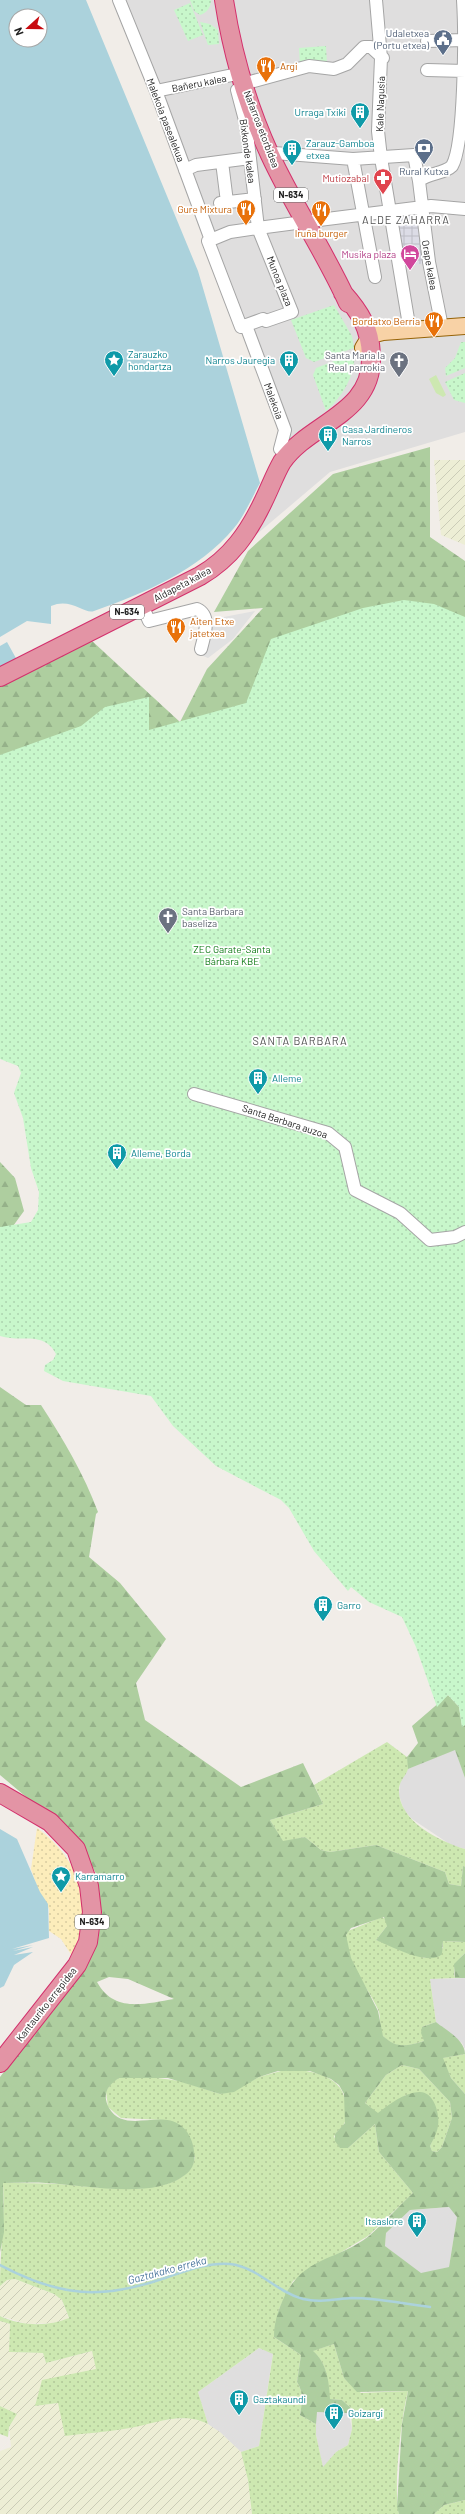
<svg xmlns="http://www.w3.org/2000/svg" width="465" height="2514" font-family="Barlow,sans-serif">
	<defs>
		<pattern id="farmland-furrows" width="10" height="10" patternUnits="userSpaceOnUse"><rect width="10" height="10" fill="#edeed5"/><path d="M-1 1l2-2M0 10L10 0M9 11l2-2" fill="none" stroke="#cbccb7"/></pattern>
		<pattern id="grass-dots" width="8" height="8" patternUnits="userSpaceOnUse"><rect width="8" height="8" fill="#cde8b1"/><path d="M2 2h.1M6 6h.1" fill="none" stroke="#b0c798" stroke-width="1.8" stroke-linecap="round"/></pattern>
		<pattern id="forest-firs" width="22" height="20" patternUnits="userSpaceOnUse"><rect width="22" height="20" fill="#aece9f"/><path d="M5 1l3.5 6h-7zM16 11l3.5 6h-7z" fill="#95b189"/></pattern>
		<pattern id="sand-dots" width="8" height="8" patternUnits="userSpaceOnUse"><rect width="8" height="8" fill="#fcedbb"/><path d="M2 2h.1M6 6h.1" fill="none" stroke="#d8cba0" stroke-width="1.8" stroke-linecap="round"/></pattern>
		<pattern id="park-dots" width="8" height="8" patternUnits="userSpaceOnUse"><rect width="8" height="8" fill="#c8f7cb"/><path d="M2 2h.1M6 6h.1" fill="none" stroke="#acd3ae" stroke-width="1.8" stroke-linecap="round"/></pattern>
		<pattern id="plaza-grid" width="8" height="8" patternUnits="userSpaceOnUse"><rect width="8" height="8" fill="#dcdce6"/><path d="M0 4h8M4 0v8" fill="none" stroke="#bcbcc5"/></pattern>
	</defs>
	<rect width="100%" height="100%" fill="#f1ede8"/>
	<path fill="#dfdede" d="M119,0H465V432L330,472L250,540L290,441Z
		M455,1749L465,1778V1849L451,1845L412,1819L404,1810L399,1795L400,1782L408,1769Z
		M465,1978V2049L462,2043L436,2022L430,1979Z
		M450,2207L457,2217L449,2267L421,2274L385,2246L386,2233L410,2210Z
		M259,2348L273,2353L259,2446L241,2452L208,2424L198,2392Z
		M316,2411L349,2413L352,2429L348,2445L336,2452L323,2468L316,2435Z"/>
	<path fill="url(#farmland-furrows)" d="M434,460H465V545L441,535Z
		M15,2279L54,2294L62,2300L69,2319L52,2323L27,2324L0,2316V2286L7,2280Z
		M0,2321L10,2324L9,2352L43,2353L46,2363L92,2351L97,2369L35,2406L58,2403L132,2427L149,2422L173,2419L191,2418L203,2421L220,2432L241,2452L248,2479L252,2514H0V2451L11,2447L9,2427L17,2414L0,2406Z"/>
	<path fill="url(#grass-dots)" d="M387,1742L407,1757C408,1760 409,1766 408,1769C406,1776 400,1780 399,1788C397,1820 438,1841 465,1849V1867L463,1866L461,1886L449,1884L445,1872L376,1845L330,1852L321,1850L305,1837L283,1842L270,1820L323,1804L314,1785Z
		M382,1917L387,1920V1926L376,1940L425,1958L443,1948V1941L465,1942V1953C457,1961 452,1967 455,1978L430,1979L436,2022L422,2027L424,2041C407,2046 397,2050 383,2036C379,2030 381,2020 379,2012C372,1992 336,1951 348,1931Z
		M465,2054V2094L451,2078L442,2058Z
		M402,2065L419,2069L450,2102L452,2118L442,2147L437,2152L432,2151L430,2146C436,2134 439,2106 429,2096L406,2095L378,2114L365,2103L386,2075Z
		M288,2069C313,2071 345,2075 346,2107C346,2111 346,2118 345,2122C343,2128 336,2131 334,2137L348,2148L375,2124L379,2152L413,2193L368,2236L293,2281L279,2309L274,2337L301,2355L297,2382C304,2393 302,2403 300,2415L316,2424V2435L323,2467L336,2452L348,2445L352,2429L351,2408L342,2400L329,2399C329,2383 327,2361 312,2351L334,2344L344,2378L361,2393L408,2391C401,2418 393,2488 399,2514H252L248,2480L241,2452L259,2446L273,2354L259,2348L198,2392L208,2424C184,2411 155,2423 130,2428C108,2432 86,2433 65,2436L58,2403L35,2406L42,2380L96,2369L92,2351L46,2363L43,2353L9,2352L10,2324L0,2321V2316C21,2326 47,2327 69,2318L62,2300L54,2294L15,2279L7,2280L0,2286C0,2251 5,2218 3,2183C22,2183 40,2183 58,2184C91,2186 187,2203 195,2157L163,2120L121,2118L108,2107L106,2091L113,2081L119,2078L150,2077L180,2081L220,2094L242,2086L259,2077Z
		M0,2406L17,2414L9,2427L8,2437L0,2434Z
		M465,2500V2514H434L444,2505Z"/>
	<path fill="url(#forest-firs)" fill-rule="evenodd" d="M430,447V537L465,561V623L0,982V687L91,640L180,722L207,669L263,608L214,612L248,551L333,474Z
		M0,1162L15,1178L24,1211L0,1244Z
		M0,1387L26,1405H41C63,1439 84,1474 98,1512L96,1514L89,1557L120,1583L166,1639L136,1683L145,1720L241,1787L303,1763L323,1804L270,1820L283,1841L305,1837L321,1850L330,1852L376,1845L445,1872L449,1884L461,1886L463,1866L465,1867V1942L443,1941L442,1954C430,1967 390,1946 376,1940L387,1926L384,1917L351,1928L346,1935L351,1958L378,2011L383,2036C397,2049 407,2046 424,2041L421,2033L422,2027L436,2022C447,2031 465,2040 465,2054L443,2058L451,2078L465,2094V2500L444,2505L434,2514H399L397,2507L402,2424L408,2391L357,2392L344,2378L334,2344L313,2351C327,2363 329,2381 330,2399L342,2400L351,2408L349,2413L317,2412L316,2424L300,2415C302,2403 304,2393 297,2382L301,2355L274,2337C274,2325 277,2313 282,2302C302,2255 334,2263 369,2236C384,2223 398,2207 413,2193L379,2152L375,2124L348,2148H340L335,2141V2134L345,2123L344,2094L339,2085L331,2079L310,2071H278L259,2077L234,2092L220,2094L168,2078H119C113,2082 107,2087 106,2094C105,2099 107,2104 109,2108C124,2134 159,2110 180,2125C188,2130 193,2141 194,2151C196,2160 193,2169 185,2175C154,2200 84,2185 46,2183C32,2182 17,2183 3,2183L4,2232L0,2252V2077L87,1966L98,1939L102,1914L96,1874L81,1843L0,1775ZM109,1977L128,1979L174,1999C144,2004 114,2013 97,1982ZM402,2065L419,2069L450,2102L452,2118L442,2147L437,2152L432,2151L430,2146C433,2140 437,2133 438,2126C440,2114 434,2091 419,2092C403,2093 390,2104 378,2113L365,2103L386,2075ZM449,2207L457,2217L449,2267L421,2273L385,2246L386,2233L410,2210Z
		M448,1695L459,1707L462,1726L465,1725V1778L455,1750L408,1769L407,1757L418,1743L412,1726Z
		M465,1953V1978H455L454,1964Z"/>
	<path fill="url(#sand-dots)" d="M37,1828C81,1860 94,1906 72,1956L61,1939L49,1931V1909L38,1889L31,1869Z"/>
	<path fill="url(#park-dots)" d="M190,0H211C211,7 207,13 200,15L194,11Z
		M190,3L203,35L188,41L174,10Z
		M200,22L210,24L218,30L219,44L208,45Z
		M326,46L327,64L300,65L299,48Z
		M334,305L352,336L354,348L314,362L306,358L291,320Z
		M461,342H465V368L446,376L445,368L455,358Z
		M355,353C354,377 344,395 326,411L313,375L316,368Z
		M465,373V403L454,400L445,382Z
		M404,600L434,604L465,617V1725L462,1727L459,1707L448,1695L437,1707L416,1647L402,1617L369,1602L351,1587L348,1591L314,1551L289,1508L281,1500L216,1466L173,1426L151,1396L63,1381L44,1371L45,1365L53,1360L56,1354C44,1330 20,1343 0,1336V1227L31,1222L38,1210L39,1192L31,1168L23,1118L14,1093L21,1073L18,1066L0,1059V755L81,726L105,707L149,697V730L246,703L271,639L363,608Z"/>
	<path fill="#cde8b1" d="M436,375L446,395L443,397L436,393L429,379Z"/>
	<path fill="#e1e1e1" d="M255,611L233,639L208,658L201,655L204,647L208,620Z"/>
	<path fill="url(#plaza-grid)" d="M421,207L429,262L401,268L390,210Z"/>
	<path fill="#abd2dc" fill-rule="evenodd" d="M0,0H86L198,271L260,483C252,497 245,515 234,528C199,570 145,593 94,611C85,615 71,597 51,606V624L27,621L0,637ZM16,16H40V40H16Z
		M7,642L17,660L0,668V646Z
		M0,1829L17,1839L40,1892L48,1904L49,1938L12,1949L33,1945L13,1951L33,1947L14,1955L33,1952L14,1965L4,1986L0,1988Z"/>
	<g fill="none" stroke-linecap="round" stroke-linejoin="round">
		<path stroke="#abd2dc" stroke-width="2.5" d="M0,2265C60,2297 102,2300 165,2278C186,2271 208,2262 230,2264C258,2267 276,2292 303,2299C320,2303 335,2299 352,2298C378,2298 404,2304 430,2307"/>
		<g stroke="#a5a5a5" stroke-width="14">
			<path id="minor" d="M119,0L156,91L211,240
				M376,0L381,58L378,131L381,158L409,325
				M427,41L465,40
				M427,70L465,71
				M250,82L309,66L334,69L347,64L364,47H371L383,58
				M237,90L246,124L258,228L296,223
				M156,91L242,73
				M274,153L353,159L414,155L419,181
				M353,159L375,277
				M222,162L227,202
				M185,170L196,165L250,158
				M220,203L255,199
				M311,221L431,206L465,209
				M258,228L292,312L266,321L263,319L241,327L208,241L230,232Z
				M441,322L429,262L419,181C428,173 444,174 452,166C465,144 465,32 463,0
				M248,331L285,430L280,449
				M142,605L149,621L197,609C212,616 204,636 201,649
				M194,1094L328,1133L345,1147L355,1190L400,1213L430,1240L455,1237L465,1232"/>
		</g>
		<g stroke="#966307" stroke-width="18">
			<path id="major" d="M363,348L371,335L383,332L465,326"/>
		</g>
		<g stroke="#d3306c" stroke-width="20">
			<path id="highway" d="M224,0C232,52 248,107 270,155C293,205 325,252 348,303
				M0,677L200,576C231,558 249,532 264,500C270,488 275,474 282,462C310,422 374,414 371,355C370,328 360,312 343,293
				M0,1793L50,1822L76,1849L89,1886L92,1912L88,1942L77,1965L0,2063"/>
		</g>
		<use href="#minor" stroke="#fff" stroke-width="12"/>
		<use href="#major" stroke="#f8d2a6" stroke-width="16"/>
		<use href="#highway" stroke="#e394a5" stroke-width="18"/>
	</g>
	<defs>
		<g id="civic-pin" transform="scale(1)"><path d="M0 17L-7.5 6A9.5 9.5 0 1 1 7.5 6Z" fill="#5c6f8a" stroke="#fff"/><path d="M-.6-6.5H3V-4.5H.6V-3L4-1V1h2V6H-6V1h2V-1L-.6-3ZM-1.2 2.5V6h2.4V2.5Z" fill="#fff"/></g>
		<g id="restaurant-pin" transform="scale(1)"><path d="M0 17L-7.5 6A9.5 9.5 0 1 1 7.5 6Z" fill="#e8710a" stroke="#fff"/><path d="M-5-6h1v4h1v-4h1v4h1v-4h1v5L-1.5 .5V6h-2V.5L-5-1ZM5-6V6H3V1.5H1.5Q1.5-4 5-6Z" fill="#fff"/></g>
		<g id="building-pin" transform="scale(1)"><path d="M0 17L-7.5 6A9.5 9.5 0 1 1 7.5 6Z" fill="#0f9aa8" stroke="#fff"/><path d="M-4-6H4V6H1V3H-1V6H-4ZM-2.5-4.3h1.7v1.8h-1.7ZM.8-4.3h1.7v1.8H.8ZM-2.5-1h1.7V.8h-1.7ZM.8-1h1.7V.8H.8Z" fill="#fff"/></g>
		<g id="bank-pin" transform="scale(1)"><path d="M0 17L-7.5 6A9.5 9.5 0 1 1 7.5 6Z" fill="#5c6f8a" stroke="#fff"/><path d="M-6-4H6V4H-6ZM0-2.3a2.3 2.3 0 1 0 0 4.6a2.3 2.3 0 1 0 0-4.6Z" fill="#fff"/></g>
		<g id="pharmacy-pin" transform="scale(1)"><path d="M0 17L-7.5 6A9.5 9.5 0 1 1 7.5 6Z" fill="#e0444e" stroke="#fff"/><path d="M-2-6h4v4h4v4h-4v4h-4v-4h-4v-4h4Z" fill="#fff"/></g>
		<g id="hotel-pin" transform="scale(1)"><path d="M0 17L-7.5 6A9.5 9.5 0 1 1 7.5 6Z" fill="#d1479c" stroke="#fff"/><path d="M-6-4.5h1.5V1H6V5H4.5V3h-9V5H-6ZM-4 0a1.8 1.8 0 1 1 3.6 0ZM.5 0V-2.5h3Q6-2.5 6 0Z" fill="#fff"/></g>
		<g id="sight-pin" transform="scale(1)"><path d="M0 17L-7.5 6A9.5 9.5 0 1 1 7.5 6Z" fill="#0f9aa8" stroke="#fff"/><path d="M0-6L1.8-2.2L6-1.7L2.9 1.2L3.7 5.4L0 3.3L-3.7 5.4L-2.9 1.2L-6-1.7L-1.8-2.2Z" fill="#fff"/></g>
		<g id="church-pin" transform="scale(1)"><path d="M0 17L-7.5 6A9.5 9.5 0 1 1 7.5 6Z" fill="#6b7280" stroke="#fff"/><path d="M-1.2-6h2.4v3.5h3.3v2.4h-3.3V6h-2.4V-.1h-3.3v-2.4h3.3Z" fill="#fff"/></g>
	</defs>
	<g fill-rule="evenodd">
		<use href="#civic-pin" x="443" y="39"/>
		<use href="#restaurant-pin" x="266" y="66"/>
		<use href="#building-pin" x="360" y="112"/>
		<use href="#bank-pin" x="424" y="148"/>
		<use href="#building-pin" x="292" y="149"/>
		<use href="#pharmacy-pin" x="383" y="178"/>
		<use href="#restaurant-pin" x="246" y="209"/>
		<use href="#restaurant-pin" x="321" y="210"/>
		<use href="#hotel-pin" x="410" y="254"/>
		<use href="#restaurant-pin" x="434" y="321"/>
		<use href="#sight-pin" x="114" y="360"/>
		<use href="#building-pin" x="289" y="360"/>
		<use href="#church-pin" x="399" y="361"/>
		<use href="#building-pin" x="328" y="435"/>
		<use href="#restaurant-pin" x="176" y="627"/>
		<use href="#church-pin" x="168" y="917"/>
		<use href="#building-pin" x="258" y="1078"/>
		<use href="#building-pin" x="117" y="1153"/>
		<use href="#building-pin" x="323" y="1605"/>
		<use href="#sight-pin" x="61" y="1876"/>
		<use href="#building-pin" x="417" y="2221"/>
		<use href="#building-pin" x="239" y="2399"/>
		<use href="#building-pin" x="334" y="2413"/>
	</g>
	<g text-anchor="middle" stroke-width="3.5" stroke-linejoin="round" paint-order="stroke">
		<g fill="#fff" stroke="#646464" stroke-width="1">
			<rect x="274" y="188" width="34" height="14" rx="3"/>
			<rect x="110" y="605" width="34" height="14" rx="3"/>
			<rect x="75" y="1915" width="34" height="14" rx="3"/>
		</g>
		<g font-size="9" font-weight="bold" fill="#212121">
			<text x="291" y="198">N-634</text>
			<text x="127" y="615">N-634</text>
			<text x="92" y="1925">N-634</text>
		</g>
		<g font-size="10" fill="#4e5e75" stroke="#fff" text-anchor="end">
			<text x="429" y="37">Udaletxea<tspan x="429" dy="12">(Portu etxea)</tspan></text>
			<text x="424" y="175" text-anchor="middle">Rural Kutxa</text>
		</g>
		<g font-size="10" fill="#c56008" stroke="#fff" text-anchor="start">
			<text x="280" y="70">Argi</text>
			<text x="232" y="213" text-anchor="end">Gure Mixtura</text>
			<text x="321" y="237" text-anchor="middle">Iruña burger</text>
			<text x="420" y="325" text-anchor="end">Bordatxo Berria</text>
			<text x="190" y="625">Aiten Etxe<tspan x="190" dy="12">jatetxea</tspan></text>
		</g>
		<g font-size="10" fill="#212121" stroke="#fff">
			<text transform="translate(199 83) rotate(-11)" y="4">Bañeru kalea</text>
			<text transform="translate(380 104) rotate(-88)" y="4">Kale Nagusia</text>
			<text transform="translate(166 120) rotate(69)" y="4">Malekoia pasealekua</text>
			<text transform="translate(262 129) rotate(69)" y="4">Nafarroa etorbidea</text>
			<text transform="translate(248 151) rotate(82)" y="4">Bixkonde kalea</text>
			<text transform="translate(430 265) rotate(80)" y="4">Orape kalea</text>
			<text transform="translate(280 281) rotate(68)" y="4">Munoa plaza</text>
			<text transform="translate(274 401) rotate(70)" y="4">Malekoia</text>
			<text transform="translate(182 584) rotate(-28)" y="4">Aldapeta kalea</text>
			<text transform="translate(285 1121) rotate(18)" y="4">Santa Barbara auzoa</text>
			<text transform="translate(46 2004) rotate(-52)" y="4">Kantauriko errepidea</text>
		</g>
		<g font-size="10" fill="#0d838f" stroke="#fff" text-anchor="start">
			<text x="346" y="116" text-anchor="end">Urraga Txiki</text>
			<text x="306" y="147">Zarauz-Gamboa<tspan x="306" dy="12">etxea</tspan></text>
			<text x="128" y="358">Zarauzko<tspan x="128" dy="12">hondartza</tspan></text>
			<text x="275" y="364" text-anchor="end">Narros Jauregia</text>
			<text x="342" y="433">Casa Jardineros<tspan x="342" dy="12">Narros</tspan></text>
			<text x="272" y="1082">Alleme</text>
			<text x="131" y="1157">Alleme, Borda</text>
			<text x="337" y="1609">Garro</text>
			<text x="75" y="1880">Karramarro</text>
			<text x="403" y="2225" text-anchor="end">Itsaslore</text>
			<text x="253" y="2403">Gaztakaundi</text>
			<text x="348" y="2417">Goizargi</text>
		</g>
		<g font-size="10" fill="#be3a42" stroke="#fff" text-anchor="end">
			<text x="369" y="182">Mutiozabal</text>
		</g>
		<g font-size="10" fill="#b23c85" stroke="#fff" text-anchor="end">
			<text x="396" y="258">Musika plaza</text>
		</g>
		<g font-size="10" fill="#5b616d" stroke="#fff" text-anchor="end">
			<text x="385" y="359">Santa Maria la<tspan x="385" dy="12">Real parrokia</tspan></text>
			<text x="182" y="915" text-anchor="start">Santa Barbara<tspan x="182" dy="12">baseliza</tspan></text>
		</g>
		<g font-size="10" fill="#117c17" stroke="#fff">
			<text x="232" y="953">ZEC Garate-Santa<tspan x="232" dy="12">Bárbara KBE</tspan></text>
		</g>
		<g font-size="11" letter-spacing="1" fill="#545454" stroke="#fff">
			<text x="406" y="224">ALDE ZAHARRA</text>
			<text x="300" y="1045">SANTA BARBARA</text>
		</g>
		<g font-size="11" font-style="italic" fill="#4b769d" stroke="#fff">
			<text transform="translate(167 2270) rotate(-15)" y="4">Gaztakako erreka</text>
		</g>
	</g>
	<g transform="translate(28 28) rotate(249)"><circle r="19" fill="#ffffff" stroke="#a6a6a6"/>
	<path d="M0-3L7 15L0 10L-7 15Z" fill="#c80a0f"/>
	<text y="-6" font-size="11" font-weight="bold" text-anchor="middle" fill="#212121">N</text>
	</g>
</svg>
